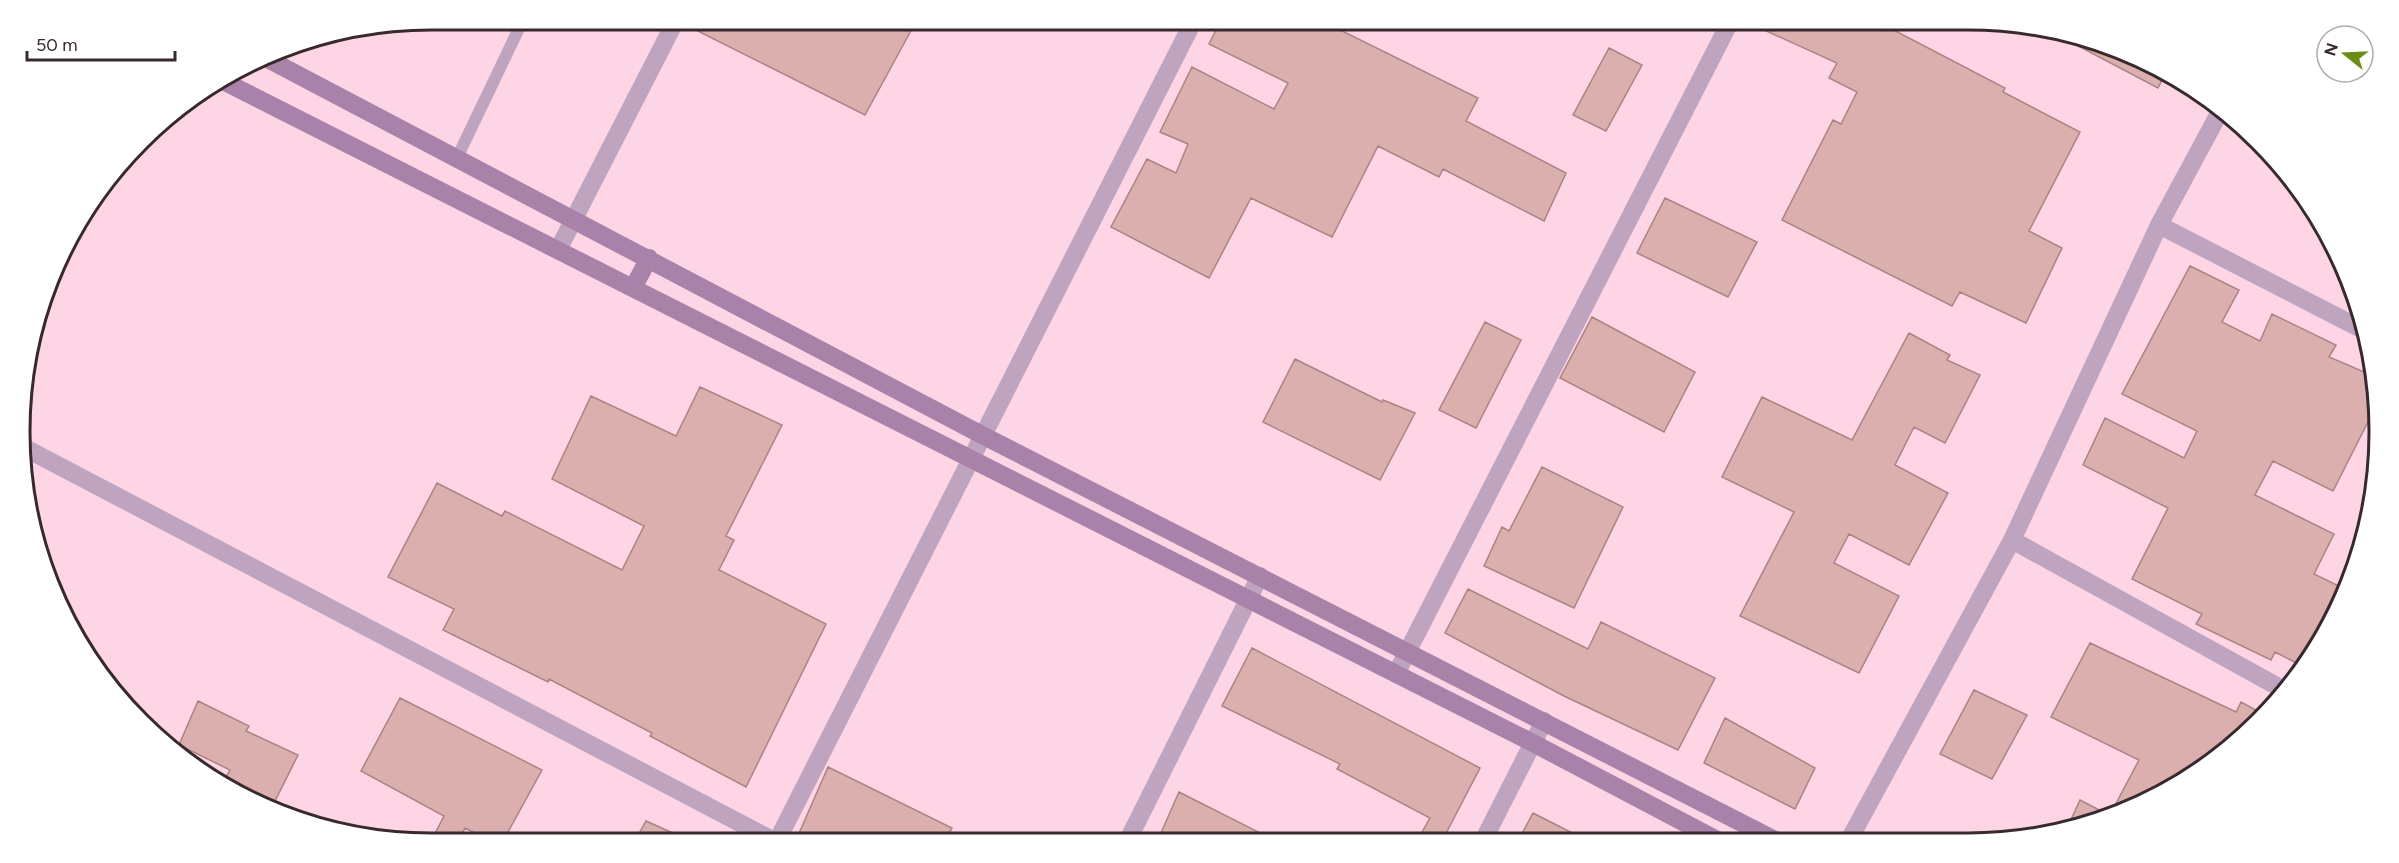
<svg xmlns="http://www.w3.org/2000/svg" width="2399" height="863" font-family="Figtree,sans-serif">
	<rect width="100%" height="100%" fill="#fbe2ec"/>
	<path fill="#fdd5e5" d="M432,20H1967L2074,34L2150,62L2219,105L2277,160L2324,226L2358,299L2376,378L2379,459L2365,538L2310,660L2239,741L2149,801L2022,840L432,843L325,829L250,801L181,759L89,660L51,589L27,512L23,377L41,299L75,226L160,122L226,75L299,41Z"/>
	<path fill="#daafae" stroke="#ab8383" stroke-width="1.5" d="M687,20H913L910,26L913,27L865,115L686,25Z
		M1221,20H1300L1317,28L1320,20L1478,98L1466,121L1566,173L1544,221L1443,169L1439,177L1378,146L1332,237L1251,198L1209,278L1111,227L1147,159L1176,173L1188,144L1160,132L1192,67L1274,109L1288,83L1209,44Z
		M1742,20H1861L1886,31L1888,27L2005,88L2003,92L2080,132L2029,231L2062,248L2026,323L1960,292L1952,306L1782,220L1833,120L1841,124L1857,92L1829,78L1837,63Z
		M2085,37L2150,62L2166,72L2158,88L2080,47Z
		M1609,48L1642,65L1606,131L1573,115Z
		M1665,198L1757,242L1728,297L1637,253Z
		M2190,266L2239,290L2222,322L2260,341L2272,314L2336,345L2329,357L2376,377L2377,404L2333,491L2273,461L2255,495L2334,534L2314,574L2343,588L2310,660L2304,667L2275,652L2271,660L2196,624L2202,614L2132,579L2168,508L2083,465L2105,418L2184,458L2197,431L2122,394Z
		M1592,317L1695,372L1664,432L1560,378Z
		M1485,322L1521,340L1476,428L1439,410Z
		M1909,333L1950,355L1947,360L1980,375L1945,443L1914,427L1895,465L1948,493L1909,565L1849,534L1834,563L1899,596L1859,673L1740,616L1794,512L1722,477L1762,397L1852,440Z
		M1295,359L1382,402L1383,400L1415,413L1380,480L1263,422Z
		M700,387L782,425L726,536L734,540L719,570L826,624L746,787L650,736L652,733L549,679L548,682L443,630L454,609L388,577L437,483L502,516L505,511L622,570L644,526L552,479L591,396L676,436Z
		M1542,467L1623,507L1574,608L1484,566L1502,527L1509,531Z
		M1468,589L1588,649L1601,622L1715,678L1678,750L1564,696L1445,633Z
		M2090,643L2236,712L2241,702L2263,714L2239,741L2149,801L2111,813L2139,760L2051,717Z
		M1252,648L1480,768L1442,841H1417L1430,818L1337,769L1340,764L1222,706Z
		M1974,690L2027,715L1992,779L1940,754Z
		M400,698L542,770L502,843H495L465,828L457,843H430L444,816L361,771Z
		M198,701L249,726L246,731L298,755L271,809L250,801L222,784L230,770L179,745Z
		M1725,718L1815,768L1795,809L1704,763Z
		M828,767L952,828L944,842L806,843L797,838Z
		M1179,792L1278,842H1157Z
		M2080,800L2107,814L2068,826Z
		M1533,813L1588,841H1518Z
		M646,821L695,843H634Z"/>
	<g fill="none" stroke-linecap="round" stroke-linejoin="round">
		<path stroke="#bfa4bf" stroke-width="12" d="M457,158L523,20"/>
		<path stroke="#bfa4bf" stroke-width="18" d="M2159,225L2365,331
			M558,250L676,20
			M25,448L776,842
			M2012,540L2284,690
			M1396,674L1731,20
			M1849,840L2012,540L2159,225L2222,108
			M1483,841L1544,721
			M1127,842L1260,576
			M776,843L1194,20"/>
		<path stroke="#a982aa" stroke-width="18" d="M264,57L982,435L1775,840
			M219,79L1533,743L1719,841
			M633,288L649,258"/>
	</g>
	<path d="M0 0H2399V863H0ZM431 30H1968A401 401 0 0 1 2369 431V432A401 401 0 0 1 1968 833H431A401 401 0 0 1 30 432V431A401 401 0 0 1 431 30Z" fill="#fff" fill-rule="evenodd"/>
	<path fill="none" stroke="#38292f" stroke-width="3" d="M431 30H1968A401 401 0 0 1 2369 431V432A401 401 0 0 1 1968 833H431A401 401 0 0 1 30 432V431A401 401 0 0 1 431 30Z"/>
	<g transform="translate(2345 54) rotate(288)"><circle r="28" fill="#ffffff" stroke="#afa9ac" stroke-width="1.5"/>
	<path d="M0-4.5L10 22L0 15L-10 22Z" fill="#6b8d13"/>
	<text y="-9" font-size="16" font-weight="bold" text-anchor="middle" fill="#38292f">N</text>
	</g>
	<path d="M27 51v9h148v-9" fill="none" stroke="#38292f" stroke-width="3"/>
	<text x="36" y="51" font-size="18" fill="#38292f" stroke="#ffffff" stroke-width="4.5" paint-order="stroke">50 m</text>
</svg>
